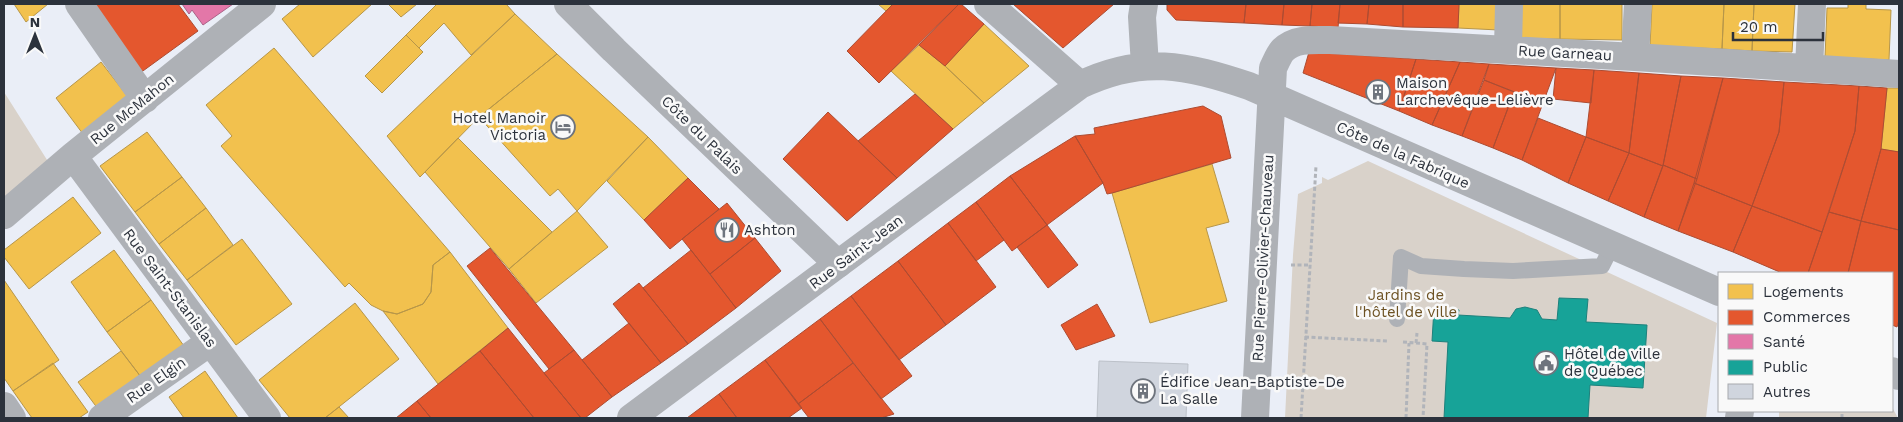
<svg xmlns="http://www.w3.org/2000/svg" width="1903" height="422" font-family="'Work Sans',sans-serif">
	<rect width="100%" height="100%" fill="#eaeef7"/>
	<path fill="#d9d2ca" d="M4,92L49,163L4,201Z
		M1368,161L1717,323L1706,418H1285L1293,255L1298,194L1322,183V177L1328,180Z
		M1892,407L1898,418H1779V411H1892Z"/>
	<path fill="#f2c14e" stroke="#b79649" d="M14,4H48L26,22Z
		M300,4H372L313,57L282,19Z
		M388,4H417L401,17Z
		M437,4H506L515,14L471,55L444,23L419,48L406,35Z
		M878,4H893L886,11Z
		M1459,4H1500L1499,30L1458,28Z
		M1517,4H1560V39H1516Z
		M1560,4H1622V40L1560,39Z
		M1652,4H1724L1722,49L1650,46Z
		M1724,4H1754L1752,51L1722,49Z
		M1754,4H1795L1792,52L1752,51Z
		M1848,4H1866V9L1891,10L1889,60L1825,57L1827,8H1848Z
		M515,14L557,54L479,117L420,177L387,136Z
		M984,24L1029,66L984,103L945,66Z
		M406,35L423,52L382,93L365,76Z
		M919,45L945,66L984,103L953,129L891,71Z
		M274,48L450,252L433,265L431,292L423,304L397,314L383,311L371,305L349,283L345,287L221,146L232,136L206,105Z
		M557,54L648,137L577,211L558,189L550,196L479,117Z
		M101,62L128,97L83,134L56,98Z
		M1887,88H1899V152L1881,149Z
		M147,132L182,177L135,212L100,166Z
		M648,137L688,178L644,220L607,181Z
		M458,138L552,232L509,269L425,172Z
		M1212,164L1229,222L1206,228L1227,301L1150,323L1112,193Z
		M182,177L206,208L159,244L135,212Z
		M73,197L101,233L29,289L4,257V250Z
		M206,208L233,245L187,280L159,244Z
		M577,211L608,247L536,303L509,269Z
		M242,239L292,304L236,345L187,280Z
		M114,250L151,300L107,332L71,282Z
		M450,252L508,328L438,384L383,311L397,314L423,304L431,292L433,265Z
		M4,280L59,360L13,391L4,378Z
		M151,300L184,346L141,377L107,332Z
		M355,303L399,359L325,418H290L259,380Z
		M121,351L141,377L98,409L78,382Z
		M53,363L88,412L79,418H32L13,391Z
		M205,371L238,418H184L169,397Z
		M339,407L349,418H325Z"/>
	<path fill="#e4572e" stroke="#ad4c32" d="M89,4H178L198,31L136,76Z
		M893,4H959L879,83L847,51Z
		M959,4H961L984,24L945,66L919,45Z
		M1013,4H1114L1063,48Z
		M1167,4H1246L1244,23L1176,20L1167,10Z
		M1246,4H1284L1282,25L1244,23Z
		M1284,4H1312L1310,26L1282,25Z
		M1312,4H1340L1338,28L1310,26Z
		M1340,4H1369L1367,24L1338,23Z
		M1369,4H1403V27L1367,24Z
		M1403,4H1459L1458,28L1403,27Z
		M1309,52L1416,59L1399,111L1303,73Z
		M1416,59L1460,62L1432,125L1399,111Z
		M1460,62L1489,64L1462,136L1432,125Z
		M1489,64L1556,68L1543,103L1484,80Z
		M1556,68L1594,70L1591,103L1553,99Z
		M1594,70L1639,73L1629,153L1586,137Z
		M1639,73L1681,76L1663,166L1629,153Z
		M1681,76L1723,78L1697,179L1663,165Z
		M1723,78L1784,82L1779,132L1752,206L1694,183Z
		M1484,80L1514,92L1493,148L1462,136Z
		M1784,82L1859,86L1855,131L1822,232L1752,206L1779,132Z
		M1859,86L1887,88L1881,149L1861,221L1829,212L1855,131Z
		M1514,92L1543,103L1522,160L1493,148Z
		M915,94L953,129L897,178L858,141Z
		M1203,106L1221,116L1231,158L1112,193L1107,194L1103,183L1075,136L1095,134L1094,128Z
		M828,112L897,178L847,221L783,159Z
		M1538,118L1586,137L1568,183L1522,160Z
		M1075,136L1103,183L1047,225L1010,176Z
		M1586,137L1629,153L1608,201L1568,183Z
		M1881,149L1899,152V230L1861,221Z
		M1629,153L1663,166L1644,217L1608,201Z
		M1663,165L1697,179L1678,231L1644,217Z
		M1010,176L1047,225L1012,251L976,202Z
		M688,178L719,209L670,249L644,220Z
		M1694,183L1752,206L1733,252L1678,231Z
		M976,202L1004,240L976,261L948,223Z
		M727,203L755,238L710,274L682,239Z
		M1752,206L1822,232L1808,273H1782L1733,252Z
		M1829,212L1861,221L1848,273H1808Z
		M1861,221L1899,230V320L1897,327L1892,325V273H1848Z
		M948,223L996,287L946,325L898,261Z
		M1047,225L1078,265L1048,288L1017,247Z
		M755,238L781,271L736,308L710,274Z
		M490,248L574,350L549,369L467,266Z
		M691,250L736,308L688,344L643,288Z
		M898,261L946,325L899,360L851,296Z
		M639,283L688,344L661,363L613,304Z
		M851,296L912,376L881,399L820,319Z
		M1097,304L1115,336L1076,350L1061,325Z
		M820,319L853,363L798,404L765,360Z
		M629,323L661,363L612,397L582,360Z
		M508,328L544,373L581,418H534L480,351Z
		M574,350L612,397L585,418H581L544,373Z
		M480,351L534,418H431L417,401Z
		M765,360L802,408L788,418H737L719,394Z
		M853,363L894,414L881,418H809L798,404Z
		M719,394L737,418H687Z
		M417,401L431,418H396Z"/>
	<path fill="#e377a8" stroke="#ac6288" d="M182,4H233L203,25L192,10L189,14Z"/>
	<path fill="#17a398" stroke="#1d817c" d="M1559,298L1588,299L1586,322L1647,325L1643,388L1590,385L1588,418H1444L1448,342L1432,341L1434,308L1459,310L1458,315L1510,318L1516,309L1525,307L1537,310L1542,319L1557,320Z"/>
	<path fill="#d0d5de" stroke="#bcc1c9" d="M1099,361L1188,364L1186,418H1097Z"/>
	<g fill="none" stroke-linecap="round" stroke-linejoin="round">
		<path stroke="#b1b4ba" stroke-width="3" stroke-dasharray="4 2.5" stroke-linecap="butt" d="M1291,265H1309
			M1305,337L1387,341
			M1403,342L1416,343L1417,333
			M1416,343L1427,344L1423,418
			M1301,418L1316,166
			M1406,418L1409,343
			M1842,418V411"/>
		<path stroke="#aeb1b6" stroke-width="16" d="M1397,319L1401,257L1421,266L1464,269L1513,271L1602,266L1612,246"/>
		<path stroke="#aeb1b6" stroke-width="28" d="M79,4L145,99
			M988,4L1080,85
			M1144,4L1142,17L1145,66
			M1508,49L1509,4
			M1635,57L1638,4
			M1809,68L1812,4
			M73,156L267,418
			M4,215L73,156L262,4
			M838,264L1080,85C1142,55 1186,65 1249,86L1719,292
			M1892,371L1899,376
			M4,406L12,418
			M102,418L210,342
			M1255,418L1273,68C1276,62 1279,54 1283,50C1295,38 1314,40 1330,40L1635,57L1899,74
			M1739,418L1740,411"/>
		<path stroke="#aeb1b6" stroke-width="28" d="M568,4L614,50L838,264L631,418"/>
	</g>
	<defs>
		<g id="building-ring" transform="scale(1.25)"><circle r="9.5" fill="#f9f9f9" stroke="#6e747d" stroke-width="1.5"/><path d="M-4-6H4V6H1V3H-1V6H-4ZM-2.5-4.3h1.7v1.8h-1.7ZM.8-4.3h1.7v1.8H.8ZM-2.5-1h1.7V.8h-1.7ZM.8-1h1.7V.8H.8Z" fill="#6e747d"/></g>
		<g id="hotel-ring" transform="scale(1.25)"><circle r="9.5" fill="#f9f9f9" stroke="#6e747d" stroke-width="1.5"/><path d="M-6-4.5h1.5V1H6V5H4.5V3h-9V5H-6ZM-4 0a1.8 1.8 0 1 1 3.6 0ZM.5 0V-2.5h3Q6-2.5 6 0Z" fill="#6e747d"/></g>
		<g id="restaurant-ring" transform="scale(1.25)"><circle r="9.5" fill="#f9f9f9" stroke="#6e747d" stroke-width="1.5"/><path d="M-5-6h1v4h1v-4h1v4h1v-4h1v5L-1.5 .5V6h-2V.5L-5-1ZM5-6V6H3V1.5H1.5Q1.5-4 5-6Z" fill="#6e747d"/></g>
		<g id="civic-ring" transform="scale(1.25)"><circle r="9.5" fill="#f9f9f9" stroke="#6e747d" stroke-width="1.5"/><path d="M-.6-6.5H3V-4.5H.6V-3L4-1V1h2V6H-6V1h2V-1L-.6-3ZM-1.2 2.5V6h2.4V2.5Z" fill="#6e747d"/></g>
	</defs>
	<g fill-rule="evenodd">
		<use href="#building-ring" x="1378" y="92"/>
		<use href="#hotel-ring" x="563" y="127"/>
		<use href="#restaurant-ring" x="727" y="230"/>
		<use href="#civic-ring" x="1546" y="363"/>
		<use href="#building-ring" x="1143" y="391"/>
	</g>
	<g text-anchor="middle" stroke-width="5" stroke-linejoin="round" paint-order="stroke">
		<g font-size="15" fill="#2c323c" stroke="#f9f9f9">
			<text transform="translate(1565 53) rotate(3)" y="5">Rue Garneau</text>
			<text transform="translate(132 109) rotate(-39)" y="5">Rue McMahon</text>
			<text transform="translate(702 135) rotate(44)" y="5">Côte du Palais</text>
			<text transform="translate(1403 155) rotate(24)" y="5">Côte de la Fabrique</text>
			<text transform="translate(856 252) rotate(-37)" y="5">Rue Saint-Jean</text>
			<text transform="translate(1263 258) rotate(-87)" y="5">Rue Pierre-Olivier-Chauveau</text>
			<text transform="translate(170 288) rotate(53)" y="5">Rue Saint-Stanislas</text>
			<text transform="translate(156 380) rotate(-35)" y="5">Rue Elgin</text>
		</g>
		<g font-size="15" fill="#2c323c" stroke="#f9f9f9" text-anchor="start">
			<text x="1396" y="88">Maison<tspan x="1396" dy="17">Larchevêque-Lelièvre</tspan></text>
			<text x="546" y="123" text-anchor="end">Hotel Manoir<tspan x="546" dy="17">Victoria</tspan></text>
			<text x="744" y="235">Ashton</text>
			<text x="1564" y="359">Hôtel de ville<tspan x="1564" dy="17">de Québec</tspan></text>
			<text x="1160" y="387">Édifice Jean-Baptiste-De<tspan x="1160" dy="17">La Salle</tspan></text>
		</g>
		<g font-size="15" fill="#6d5223" stroke="#f9f9f9">
			<text x="1406" y="300">Jardins de<tspan x="1406" dy="17">l'hôtel de ville</tspan></text>
		</g>
	</g>
	<rect width="1903" height="422" fill="none" stroke="#2c323c" stroke-width="10"/>
	<rect x="1718" y="272" width="175" height="140" fill="#f9f9f9" stroke="#a7a9ad"/>
	<rect x="1728" y="284" width="25" height="15" fill="#f2c14e" stroke="#a7a9ad"/>
	<text x="1763" y="297" font-size="15" fill="#2c323c">Logements</text>
	<rect x="1728" y="310" width="25" height="15" fill="#e4572e" stroke="#a7a9ad"/>
	<text x="1763" y="322" font-size="15" fill="#2c323c">Commerces</text>
	<rect x="1728" y="334" width="25" height="15" fill="#e377a8" stroke="#a7a9ad"/>
	<text x="1763" y="347" font-size="15" fill="#2c323c">Santé</text>
	<rect x="1728" y="360" width="25" height="15" fill="#17a398" stroke="#a7a9ad"/>
	<text x="1763" y="372" font-size="15" fill="#2c323c">Public</text>
	<rect x="1728" y="384" width="25" height="15" fill="#d0d5de" stroke="#a7a9ad"/>
	<text x="1763" y="397" font-size="15" fill="#2c323c">Autres</text>
	<g transform="translate(35 35)" stroke="#f9f9f9" stroke-width="4" paint-order="stroke">
	<path d="M0-4L9 19L0 12L-9 19Z" fill="#2c323c"/>
	<text y="-8" font-size="14" font-weight="bold" text-anchor="middle" fill="#2c323c">N</text>
	</g>
	<path d="M1733 32v8h90v-8" fill="none" stroke="#2c323c" stroke-width="2.5"/>
	<text x="1740" y="32" font-size="15" fill="#2c323c" stroke="#f9f9f9" stroke-width="4" paint-order="stroke">20 m</text>
</svg>
